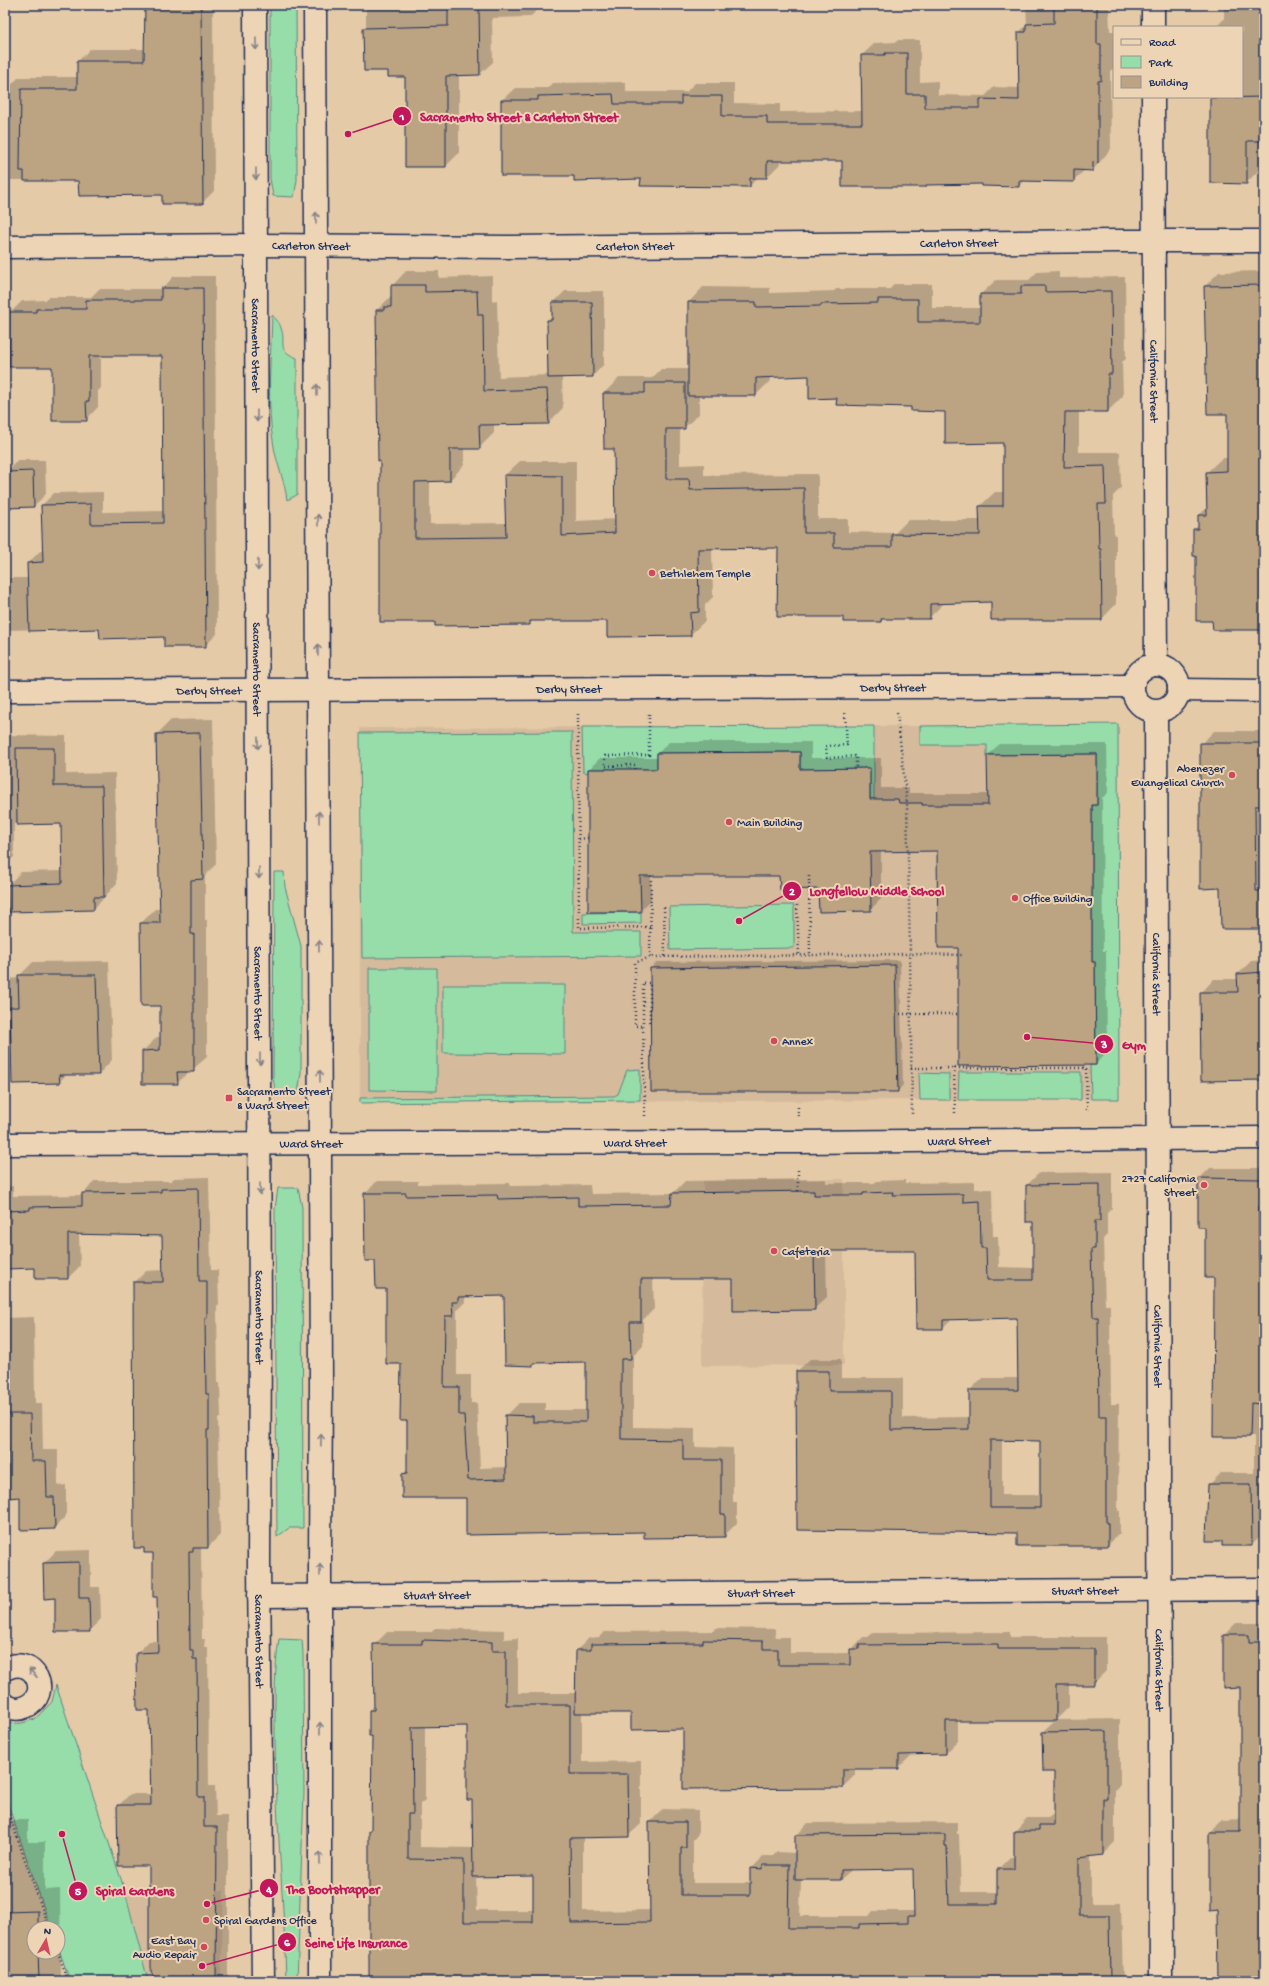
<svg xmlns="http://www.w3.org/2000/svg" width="1269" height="1986" font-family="'Gochi Hand',sans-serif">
	<rect width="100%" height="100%" fill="#e5caa7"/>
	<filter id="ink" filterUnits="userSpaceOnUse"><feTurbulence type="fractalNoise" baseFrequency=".025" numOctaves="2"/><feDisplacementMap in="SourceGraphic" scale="8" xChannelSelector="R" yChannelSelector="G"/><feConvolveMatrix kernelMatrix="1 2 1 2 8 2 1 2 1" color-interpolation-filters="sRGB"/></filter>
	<g filter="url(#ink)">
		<path fill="#d5bb9b" d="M1118,724L1119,1099L360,1103V728L920,726Z
			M844,1179V1365L702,1366L703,1181Z
			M224,1890L221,1981H148L125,1891Z"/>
		<path fill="#97ddaa" stroke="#598684" d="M270,5H296L297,180L294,197L273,196L270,178Z
			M272,315C275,318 280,323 281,328C287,344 275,349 297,358V495L287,500C285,482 277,465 274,447C266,405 271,357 272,315Z
			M1118,724L1119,1099H1091L1090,1065H1096L1095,962H1092V805H1097V754L987,755V745H920V726Z
			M874,726V799H870V768L800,769V752L657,753V769H588V773L583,772L582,727Z
			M572,732L573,932H641V956L362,958L360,733Z
			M274,872H284L285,887L301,946V1073L298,1094H276L273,1078Z
			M794,905V948L670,950L669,907Z
			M641,912V923L583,924V913Z
			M369,968H437V1091L369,1090Z
			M443,985H565V1054L443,1053Z
			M640,1069V1100L360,1103V1098L614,1096L618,1094L627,1070Z
			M959,1072H1081V1100H958Z
			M919,1073L949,1074V1100H920Z
			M278,1188H298L302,1207L303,1528H289L277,1537L275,1209Z
			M279,1639L302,1640L303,1653L304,1793L297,1981H286C284,1900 276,1820 275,1739C275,1705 274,1672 279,1639Z
			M56,1685L125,1891L148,1981H70L58,1947V1928H51L5,1796V1724L22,1723L35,1719L52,1702Z"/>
		<path fill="#0003" fill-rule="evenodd" d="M146,5H214L213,7L214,191L202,203L163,194L79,180H5V112H8L7,89L19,77H78V61L90,49H146Z
			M366,5H542L530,17L492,18L493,62L480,74L459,75V153L446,166L406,76L389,70L364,28L366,26Z
			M1026,5H1109L1110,31H1114V68L1110,71L1111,149L1093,170H1085L1073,181L1025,180L1019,186L983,183L927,184L925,186L843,160H780V164L767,177H758L750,186L575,175L502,100L515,88H548L552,83L626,82V92H686L695,83H734V103L780,104V112L862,111V55L875,43L896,42L898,40H920V82L938,81V95L985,96L994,87L1020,88L1019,32L1027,25Z
			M1224,5H1264V140H1260V169L1246,183L1211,182V97H1242V27H1216L1224,19Z
			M406,271H439V278L492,276V301L497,300L499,377L549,375L548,320L553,315V303L565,291H604V364L593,376H562L563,408L548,423L494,424V433L479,448H464V465L450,480H430V524L506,523L505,475L520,461H576V521L616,519L615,448L604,393L619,378H652L661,369H689V302L703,287L770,288V293L834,291L836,289H890L894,284H932V308H981V294L996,280H1029L1037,272L1059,271V278L1125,277L1126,359L1122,362L1123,396L1108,411H1079V452H1120L1121,488L1113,496L1114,535H1116V604L1102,619L992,601L944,603L929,618H884L881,621L844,616L779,547L712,548L713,597L705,605V621L690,635L608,620H533L529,624L436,621L381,460L377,310L392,295V286ZM810,375L838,397L946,411L1004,442V492H995L980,506V520H908L895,533L848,532V519H818V474L704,475V464L680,465V428H684L699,414V395H756L771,380L770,376Z
			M1264,271V628L1213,620L1194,530L1199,525V515L1208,507L1207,472L1222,458H1228V413L1205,286L1219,272Z
			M174,276H215L217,634L205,646L165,636L100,628L5,630V578H29L28,563L40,551H44L42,505L54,493L103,492V512L164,511L163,355H101V388L98,391V407L86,420L53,366H5V310H13L22,301L46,300L49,297H91L99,289H162Z
			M18,460H45L46,494L34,506L6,472Z
			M213,719L216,864L205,876V920H207V1057L177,1083L143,1051L157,1037H161V1005L141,923L155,909H161L157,734L171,720Z
			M1214,731H1264V928L1221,887L1201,744Z
			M5,735L66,736V774L115,773L117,883L94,909L8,885L21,872L62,871V823L14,824V857L5,865Z
			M669,742H811V758H881V788H909V793H933V794H988V755L999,744H1107L1108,793L1102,798L1103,951H1106L1107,1053L1096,1064L938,850L881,851V899L870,910L819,888L780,875H651V900L640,911L589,769L600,758H658V753Z
			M900,960L903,1085L898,1091L651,968L657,962Z
			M1264,960V1080L1201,993L1214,979H1238V974L1251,961Z
			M109,961L112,1060L99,1074H67L59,1082L12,1061H5V979L19,978V976L33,962Z
			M1210,1168H1264V1533L1252,1545L1223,1540L1209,1485L1221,1473H1254V1436H1214L1215,1277L1199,1179Z
			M1112,1172V1208L1107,1213V1235L1103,1239L1105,1305H1110L1111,1404H1119L1118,1511H1120V1533L1108,1545L1018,1532L797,1371L810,1359H841V1378H903V1418L970,1417V1390L982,1378H1019L1018,1317L951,1319L943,1328L916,1250H826L827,1297L814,1309L734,1278H653L654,1309L643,1320V1346L633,1356V1427L695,1428V1447L733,1448V1502H737V1523L724,1536L645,1531L467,1497L403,1474L408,1469V1420L402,1363L387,1288L376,1260L365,1194L377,1181H418V1184L510,1183V1186L590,1185L591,1194L673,1193L685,1181L826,1179V1183H874L877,1181L905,1180V1183L975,1182V1189H992L993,1236H998L999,1267L1034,1268V1221L1027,1185L1039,1173ZM505,1295L532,1365L535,1362L587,1361V1410H545V1403H519L506,1416L507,1467L480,1468L477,1403H471V1375H457V1310L465,1302V1296ZM1002,1439L1041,1440V1495H1002Z
			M209,1177L211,1270H218L219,1305L217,1307L218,1383H220L221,1417L218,1419L220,1535L208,1547H201L202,1639H205L204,1647H208L209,1786H215L216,1816H228V1981H156L150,1865L118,1806L130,1794H151L150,1709L137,1653L149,1641H159L158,1596L134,1283L146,1271L164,1270L163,1235L79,1234L80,1266L68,1278L36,1267L5,1268V1187L13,1186V1196L83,1195L94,1181H171L174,1178Z
			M34,1317L35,1403H42L43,1450H58V1486L66,1485V1516L54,1528L21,1496L9,1445H5V1318Z
			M91,1550V1587H100L101,1619L89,1631L56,1597L44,1563L56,1551Z
			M1236,1623H1264V1981H1220L1219,1908L1211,1832L1223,1820L1241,1819V1686L1224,1635Z
			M435,1628L504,1630V1639L518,1638V1693H576L577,1650L589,1638L599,1637L604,1632L714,1631L716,1628L775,1629V1637H790V1653H851V1650L863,1637H868L873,1633L1010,1632V1637H1106V1671L1093,1684H1069V1707L1056,1720L1120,1719V1785L1115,1790V1842L1103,1854L1091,1856V1903H1121L1123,1981H370V1832L372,1829L373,1735L370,1710L374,1706V1645L387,1632H432ZM582,1712H632L684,1728L843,1787L855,1775V1768H898L911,1756V1753H946L958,1741V1720H1056L1043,1732L1055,1771V1813L1048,1818H1027L1015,1831V1857H1010L998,1869V1892H961L959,1834H957V1822L808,1823L796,1836V1853L777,1852L773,1856H764L751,1869V1883H693V1840L698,1834V1810L663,1809L650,1822L651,1910L583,1911V1837L628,1836L641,1824V1761L582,1762ZM468,1725L473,1799L474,1848L420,1847V1804L425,1800V1726ZM914,1868V1911H873L869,1916H800L801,1879L841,1880L852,1869ZM534,1875V1910H477L476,1876Z
			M5,1802L6,1820H28V1842H45V1890L60,1889L61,1980L59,1981H5ZM34,1928H58V1952H34Z"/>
		<path fill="#bca381" stroke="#1b2f5e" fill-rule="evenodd" d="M145,5H201L203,204H162V195L79,196L78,181H24V171H20L21,89H77V61H144Z
			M448,5H479L480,75L446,76V167H405V77H388V71H364L363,28L448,26Z
			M1054,5H1097V44H1101V81H1098V163L1093,162V171L1074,170V182L1019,181V187L982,186V184L926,185V187H842V161H767V178H750V187L640,186L641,179L574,181V176H501V100H538V96L613,94L614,104H681V96H722V116H767V124H862L861,55H885V53H907V94H925V108H980V99L1019,100L1018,32H1026V24L1054,23Z
			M1264,97V141H1247V184L1210,183V98Z
			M391,285H425V292L477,291L478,315H483L484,391L547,389L549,424L479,425L480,449H450V481L415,482V538L506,537L504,475L562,476V536L615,533L614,449H604L603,393H645V383H685V429H666V479H689L690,490L804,488V533H834V547H892V534L980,535L979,506H1003V443L945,444V412L911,411V407L836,405L837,398L809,399V376L756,378V396H688V302H756V307L821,306V304L878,303V299H918V322H980V294H1021V286H1045V292L1111,291L1112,374H1108V412H1065L1064,467L1105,466L1106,504H1098L1099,549H1101L1102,620H991V602L930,604V619H881V622H843V617H777L778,548L698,549L699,612L690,613L691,636L607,637V621H530V625L435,626V622H380V461H378L376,310H384V307H391Z
			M1264,285V630H1213L1212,621H1196V556H1193V529H1198V515H1207L1206,472L1227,471V414H1207L1204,286Z
			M161,288H203L206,647H164V637L100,639L99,629L29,631L27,563L43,562L41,505L91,504V524L163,523L162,356H89V401H86L87,421H52V367H9V312H36V309H86V300H161Z
			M552,302H592L593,377L548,378L547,320H552Z
			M33,471L34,507L6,508L5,472Z
			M200,733L203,879L191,880V934H194V1072H177L178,1084H142V1051L160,1050V1006H141L140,923H160L156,734Z
			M1200,743H1264V806H1255L1256,891H1264V929H1221L1220,888L1200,889Z
			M16,748H54V786H102L104,897H94V910L8,912L7,885L62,883L61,824L17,825Z
			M800,752V769L870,768V799H898L899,803H922V805H988L987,755L1097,754V805H1092V962H1095L1096,1065L958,1066V948H938L937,851L870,852L871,911L819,912L818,889L780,890L779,876H640L641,912H588V769H657V753Z
			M895,965L898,1092H651L650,968Z
			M1264,972V1080L1201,1081L1200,992H1238L1237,974Z
			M18,975H96L99,1075H59L60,1083L12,1084L10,1007H19Z
			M1198,1178L1261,1179V1206H1259V1259H1264V1355H1261L1260,1404L1251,1403L1250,1437H1213L1214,1278H1205V1227H1198Z
			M1100,1184V1221H1095V1249H1091L1093,1317H1098L1099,1416H1106V1523H1108V1546H1017V1533L797,1530L796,1371H829V1391H891V1430L969,1429V1390H1018L1017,1318L943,1320V1329H916L915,1251H814L815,1310L733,1311V1279H641V1322H630L631,1359H621V1439L683,1440V1460H721V1514H725V1537L644,1538V1532L466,1535V1498H402V1474L407,1473V1421H400L401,1364H386V1289H376L375,1261H365L364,1193H406V1196L497,1195L498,1199L578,1197V1206L671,1205L672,1193L814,1191V1195H863V1193L893,1192L892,1195L963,1194V1202L980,1201L981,1248H986L987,1280H1033V1222H1026V1185ZM504,1296L505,1365L533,1366V1363L586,1362V1422H533V1416L505,1415L506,1479L468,1480L464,1415H459V1387H444L445,1316H453L452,1302H458V1297ZM990,1440L1040,1441V1508H990Z
			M198,1188L199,1281H207V1318H205L206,1394H209V1430H207L208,1548H193V1552H189L190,1650H193V1659H197L198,1797H204V1827H217L216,1981H155L151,1971V1952H149V1866H118L117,1805H151L149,1710H137L136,1653L158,1652L157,1597H153V1553H144V1548H134L133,1282H163L162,1236L68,1234V1279H35V1268L5,1269V1211L30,1210V1207L82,1206V1193L161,1192V1189Z
			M5,1414H30L31,1461H46L47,1497H54L55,1529L20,1530V1497L8,1498V1446H5Z
			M1208,1484H1251L1252,1546H1222V1541H1206Z
			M79,1562V1598H89L90,1632H55V1598L44,1599L43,1563Z
			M1223,1635H1249V1642H1264V1981H1219L1218,1909L1210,1910V1832H1240V1687L1223,1688Z
			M422,1640L492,1642V1651H506V1705H570V1774H628L629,1837L570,1838L571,1923L650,1922L649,1822H686V1848H681V1895H750V1868L763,1869V1865H789L788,1928H859V1924L908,1923V1916H914L913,1869L841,1870V1880H795V1835L945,1834V1846H947L949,1904H997V1869H1014V1831H1039V1826H1054V1772H1043L1042,1732L1107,1731V1799H1103V1855L1079,1858V1915H1109L1110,1981H369V1831H371L372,1736H369V1710H374L373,1644H422ZM467,1726V1800H472L473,1877L533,1876V1922H464V1860L408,1859V1814H413L412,1727Z
			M703,1640L763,1641V1649H778V1665H850V1649H859V1645L998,1644V1649H1094V1685H1056V1721H946V1754L899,1755V1769H843V1788L683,1789V1729L631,1730V1713H575L576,1650H591V1644L703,1643Z
			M38,1911V1928H34V1952H38L39,1981H5V1912Z"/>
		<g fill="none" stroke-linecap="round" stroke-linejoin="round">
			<g stroke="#1b2f5e" stroke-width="25">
				<g id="minor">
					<path id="s1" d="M255,5L260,1330L259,1564L263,1981"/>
					<path d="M315,5L321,1384L320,1563V1981"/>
					<path d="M1153,5V27"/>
					<path id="s2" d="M1153,97L1156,665"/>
					<path id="s3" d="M5,247L257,245L509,247L1118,241H1264"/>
					<circle cx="1156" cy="688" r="23"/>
					<path d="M1179,690L1264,691"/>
					<path id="s4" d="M5,691L1132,686"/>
					<path id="s5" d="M1156,712L1161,1981"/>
					<path id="s6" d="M5,1144L798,1142L1264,1138"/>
					<path id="s7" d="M259,1596L1264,1589"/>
					<path d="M5,1669C34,1653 54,1695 25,1707C19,1710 11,1709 5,1705"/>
				</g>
			</g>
			<path stroke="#1b2f5e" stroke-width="2.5" stroke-dasharray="1 3" stroke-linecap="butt" d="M845,713L847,745L826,746L827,758L856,756V769
				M897,713L907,803L910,954L963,955
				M578,714L579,928L650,927
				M635,769V765L605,766V756L649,755V714
				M579,839L588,838
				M809,876L810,955
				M797,905L799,955
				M664,907L665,956
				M650,957L651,876
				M896,1014H958
				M643,1026V983H650V1022
				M911,1068H1086L1087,1113
				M954,1068L955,1113
				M798,1107V1116
				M645,1116L643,1026H635V963L650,957L910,954L912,1114
				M798,1191V1169
				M5,1803L49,1928
				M58,1952L68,1981"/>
			<use href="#minor" stroke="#edd4b5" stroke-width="22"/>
		</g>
		<defs><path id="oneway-shaft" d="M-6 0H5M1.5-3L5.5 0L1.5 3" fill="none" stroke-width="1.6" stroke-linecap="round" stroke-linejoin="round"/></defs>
		<g stroke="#84828a">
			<use href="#oneway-shaft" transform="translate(256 44) rotate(90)"/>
			<use href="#oneway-shaft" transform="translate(256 174) rotate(90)"/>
			<use href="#oneway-shaft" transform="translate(316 218) rotate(-90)"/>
			<use href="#oneway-shaft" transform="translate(317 390) rotate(-90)"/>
			<use href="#oneway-shaft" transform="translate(257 416) rotate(90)"/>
			<use href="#oneway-shaft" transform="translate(318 520) rotate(-90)"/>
			<use href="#oneway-shaft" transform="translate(258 565) rotate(90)"/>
			<use href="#oneway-shaft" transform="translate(318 650) rotate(-90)"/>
			<use href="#oneway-shaft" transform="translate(258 743) rotate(90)"/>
			<use href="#oneway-shaft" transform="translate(319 817) rotate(-90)"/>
			<use href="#oneway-shaft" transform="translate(259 873) rotate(90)"/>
			<use href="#oneway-shaft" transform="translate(319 946) rotate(-90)"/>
			<use href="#oneway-shaft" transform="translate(260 1059) rotate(90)"/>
			<use href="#oneway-shaft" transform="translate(320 1076) rotate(-90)"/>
			<use href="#oneway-shaft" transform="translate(260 1189) rotate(90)"/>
			<use href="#oneway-shaft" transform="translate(321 1440) rotate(-89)"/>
			<use href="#oneway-shaft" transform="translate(320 1570) rotate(-90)"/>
			<use href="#oneway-shaft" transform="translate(33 1673) rotate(-133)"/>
			<use href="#oneway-shaft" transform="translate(320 1728) rotate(-90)"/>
			<use href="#oneway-shaft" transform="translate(320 1858) rotate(-90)"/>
		</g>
	</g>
	<g fill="#d1495b" stroke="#edd4b5" stroke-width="1.5">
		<circle cx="652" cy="573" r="4"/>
		<circle cx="1232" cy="775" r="4"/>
		<circle cx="729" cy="822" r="4"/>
		<circle cx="1015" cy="898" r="4"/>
		<circle cx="774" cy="1041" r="4"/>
		<rect x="225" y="1094" width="8" height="8" rx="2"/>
		<circle cx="1204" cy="1185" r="4"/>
		<circle cx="774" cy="1251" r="4"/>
		<circle cx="206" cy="1920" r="4"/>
		<circle cx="204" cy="1947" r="4"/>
	</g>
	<g text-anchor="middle" stroke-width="4" stroke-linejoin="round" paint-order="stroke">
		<g font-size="12" fill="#1b2f5e" stroke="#edd4b5">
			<text dy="4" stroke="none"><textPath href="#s3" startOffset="954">Carleton Street</textPath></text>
			<text dy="4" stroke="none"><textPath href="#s3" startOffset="306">Carleton Street</textPath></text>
			<text dy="4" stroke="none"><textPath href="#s3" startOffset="630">Carleton Street</textPath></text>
			<text dy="4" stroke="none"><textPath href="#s1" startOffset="340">Sacramento Street</textPath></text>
			<text dy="4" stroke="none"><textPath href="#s2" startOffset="284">California Street</textPath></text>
			<text dy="4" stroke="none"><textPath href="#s1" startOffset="664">Sacramento Street</textPath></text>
			<text dy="4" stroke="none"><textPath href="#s4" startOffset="888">Derby Street</textPath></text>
			<text dy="4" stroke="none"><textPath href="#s4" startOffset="564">Derby Street</textPath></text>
			<text dy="4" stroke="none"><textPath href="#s4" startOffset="204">Derby Street</textPath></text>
			<text dy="4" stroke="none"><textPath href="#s5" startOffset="262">California Street</textPath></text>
			<text dy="4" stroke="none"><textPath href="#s1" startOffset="988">Sacramento Street</textPath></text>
			<text dy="4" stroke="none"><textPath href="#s6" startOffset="954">Ward Street</textPath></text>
			<text dy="4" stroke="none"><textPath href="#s6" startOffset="630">Ward Street</textPath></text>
			<text dy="4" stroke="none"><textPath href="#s6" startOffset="306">Ward Street</textPath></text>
			<text dy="4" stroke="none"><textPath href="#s1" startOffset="1312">Sacramento Street</textPath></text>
			<text dy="4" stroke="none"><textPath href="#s5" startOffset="634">California Street</textPath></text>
			<text dy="4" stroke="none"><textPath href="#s7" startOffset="826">Stuart Street</textPath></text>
			<text dy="4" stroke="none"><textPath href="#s7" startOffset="502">Stuart Street</textPath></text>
			<text dy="4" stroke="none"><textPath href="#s7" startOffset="178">Stuart Street</textPath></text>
			<text dy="4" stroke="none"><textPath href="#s1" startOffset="1636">Sacramento Street</textPath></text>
			<text dy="4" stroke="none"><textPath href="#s5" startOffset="958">California Street</textPath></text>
		</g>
		<g font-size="12" fill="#1b2f5e" stroke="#edd4b5" text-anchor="start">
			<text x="660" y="577">Bethlehem Temple</text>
			<text x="1224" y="772" text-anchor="end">Abenezer<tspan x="1224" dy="14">Evangelical Church</tspan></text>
			<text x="737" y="826">Main Building</text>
			<text x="1023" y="902">Office Building</text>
			<text x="782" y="1045">Annex</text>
			<text x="237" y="1095">Sacramento Street<tspan x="237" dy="14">&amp; Ward Street</tspan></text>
			<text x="1196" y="1182" text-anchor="end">2727 California<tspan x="1196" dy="14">Street</tspan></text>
			<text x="782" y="1255">Cafeteria</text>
			<text x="214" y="1924">Spiral Gardens Office</text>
			<text x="196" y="1944" text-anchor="end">East Bay<tspan x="196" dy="14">Audio Repair</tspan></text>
		</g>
	</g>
	<path fill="none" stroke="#c2185b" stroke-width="1.5" d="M348 134L402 116M739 921L792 891M1027 1037L1104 1044M207 1904L269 1888M62 1834L78 1891M202 1966L287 1942"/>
	<g fill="#c2185b" stroke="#edd4b5" stroke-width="1.5">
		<circle cx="348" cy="134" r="4"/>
		<circle cx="739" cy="921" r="4"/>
		<circle cx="1027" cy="1037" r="4"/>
		<circle cx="207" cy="1904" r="4"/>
		<circle cx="62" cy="1834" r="4"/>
		<circle cx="202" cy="1966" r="4"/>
		<circle cx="402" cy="116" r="10"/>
		<circle cx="792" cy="891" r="10"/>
		<circle cx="1104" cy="1044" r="10"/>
		<circle cx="269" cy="1888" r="10"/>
		<circle cx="78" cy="1891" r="10"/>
		<circle cx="287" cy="1942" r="10"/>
	</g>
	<g font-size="12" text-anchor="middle" font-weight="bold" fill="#fff">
		<text x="402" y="120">1</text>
		<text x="792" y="895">2</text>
		<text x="1104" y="1048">3</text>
		<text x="269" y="1893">4</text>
		<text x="78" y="1895">5</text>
		<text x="287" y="1946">6</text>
	</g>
	<g font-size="13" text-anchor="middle" font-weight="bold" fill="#c2185b" stroke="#edd4b5" stroke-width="4" stroke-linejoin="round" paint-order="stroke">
		<text x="519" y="121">Sacramento Street &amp; Carleton Street</text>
		<text x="877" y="895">Longfellow Middle School</text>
		<text x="1134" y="1049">Gym</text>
		<text x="333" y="1893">The Bootstrapper</text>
		<text x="135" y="1895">Spiral Gardens</text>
		<text x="356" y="1947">Seine Life Insurance</text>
	</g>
	<rect width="1269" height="1986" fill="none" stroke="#edd4b5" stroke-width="20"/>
	<rect x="10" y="10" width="1249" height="1966" fill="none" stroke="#1b2f5e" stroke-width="1.5" filter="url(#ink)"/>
	<rect x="1113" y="26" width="130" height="72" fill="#edd4b5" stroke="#999292"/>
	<rect x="1121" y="39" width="20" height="6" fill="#edd4b5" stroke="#999292"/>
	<text x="1149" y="46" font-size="12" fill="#1b2f5e">Road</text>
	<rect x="1121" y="56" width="20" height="12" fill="#97ddaa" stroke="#999292"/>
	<text x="1149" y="66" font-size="12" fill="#1b2f5e">Park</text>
	<rect x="1121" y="76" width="20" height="12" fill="#bca381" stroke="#999292"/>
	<text x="1149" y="86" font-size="12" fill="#1b2f5e">Building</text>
	<g transform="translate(46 1940) rotate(9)"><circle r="19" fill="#edd4b5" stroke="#999292"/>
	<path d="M0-3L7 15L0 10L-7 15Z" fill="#d1495b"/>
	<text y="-6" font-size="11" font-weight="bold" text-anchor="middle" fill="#1b2f5e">N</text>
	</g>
</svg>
